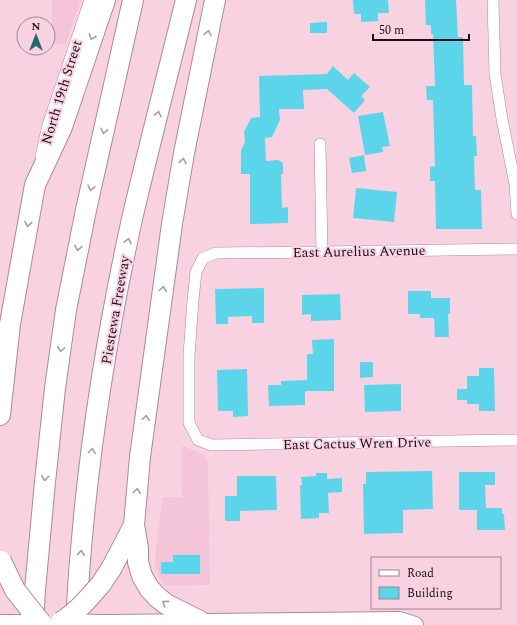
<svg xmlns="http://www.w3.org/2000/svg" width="517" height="625" font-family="Spectral,serif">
	<rect width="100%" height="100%" fill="#f9d2e2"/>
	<path fill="#f4c5d9" d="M52,0H81L66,44H51Z
		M181,446L204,454L208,461L210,585L165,586L159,577L155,564L156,548L163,497H182Z"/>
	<path fill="#5cd5eb" d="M353,0H388L389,13H378V21L361,22V14H354Z
		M425,0H456L458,37H463L464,85H472L473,136H476L477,156H474L475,190H481L482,229H436L435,181H430V167L435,166L433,100H427L426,86H435L433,34H431V25H426Z
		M327,22V33H310V23Z
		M333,66L348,80L354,73L370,87L361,96L365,100L354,113L327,89L303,90L304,109H279L280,120L272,137L265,138L266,161L278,160L283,163V174H281L282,208L288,207V223L250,224V174H241V150L245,142L244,132L251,118L260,117L259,76L327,74Z
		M383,112L390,146L382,147L383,152L365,155L358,116Z
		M364,155L366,171L352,173L349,158Z
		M356,188L397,192L394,222L353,218Z
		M264,288V323H252V316L228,317V324H216L215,289Z
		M408,291H431V298H450V314H448L449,337H435L434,318H420V314H408Z
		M340,294L341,320L311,321V314L302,315V295Z
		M334,339V391H305V405L269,406L268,385H281V381L307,380V354H313L312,340Z
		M360,362H373V377L360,378Z
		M479,368H494L495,411H479V404H467V400H457V389H467V376H479Z
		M247,369L248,416L233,417V411H218L217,370Z
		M401,384V411L365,412L364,385Z
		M432,471L433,509L403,510V533L364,534L363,484H366V472Z
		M459,472H495V485H485L486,508H502V514H504L505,530H477V510H459Z
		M316,473H327V479L342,478V492L328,493L329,513H319V518L301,519L300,485H302L301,477L316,476Z
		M237,476H276L277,510L240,511V521H225V496H237Z
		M173,555H200V574H161V562H173Z"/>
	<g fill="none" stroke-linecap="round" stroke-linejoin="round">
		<g stroke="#ad8998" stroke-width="12">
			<path id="minor" d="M493,0L495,74L502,119L515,184L517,214
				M320,144L322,252
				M41,156L48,125L90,0
				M517,249L322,252L216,253L203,258L196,272L193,300L189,355V423L198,440L212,445L517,440"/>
		</g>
		<g stroke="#ad8998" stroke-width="18">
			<path id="secondary" d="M105,623L399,620L415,625"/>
		</g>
		<g stroke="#ad8998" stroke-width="22">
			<path id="motorway" d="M0,415L10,324L20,268L35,185L62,127L105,0
				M101,584L111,569L134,525
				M76,621C83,486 103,351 132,219C149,146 168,73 186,0
				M200,621L166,604L157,597L149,588L142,576L138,562V548L134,525L140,457L172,224L184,153L215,0
				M33,625L35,590L45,482L55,388L66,310L86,210L133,0"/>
		</g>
		<use href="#minor" stroke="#fff" stroke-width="11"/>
		<use href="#secondary" stroke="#fff" stroke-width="16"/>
		<use href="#motorway" stroke="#fff" stroke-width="20"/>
		<g stroke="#ad8998" stroke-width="18" stroke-linecap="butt">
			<path id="secondary-bridge" d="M61,622L105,623
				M0,623H41"/>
		</g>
		<g stroke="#ad8998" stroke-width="22" stroke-linecap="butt">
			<path id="motorway-bridge" d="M1,561L15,590L41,623
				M61,622C77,612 89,598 101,584"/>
		</g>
		<use href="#secondary-bridge" stroke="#fff" stroke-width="16"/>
		<use href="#motorway-bridge" stroke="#fff" stroke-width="20"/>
	</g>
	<defs><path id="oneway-chevron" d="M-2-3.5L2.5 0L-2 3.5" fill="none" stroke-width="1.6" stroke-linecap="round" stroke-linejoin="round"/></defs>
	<g stroke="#a49fa1">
		<use href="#oneway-chevron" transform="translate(208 33) rotate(-79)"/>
		<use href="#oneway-chevron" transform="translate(92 37) rotate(109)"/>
		<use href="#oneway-chevron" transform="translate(158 114) rotate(-76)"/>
		<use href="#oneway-chevron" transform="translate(104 131) rotate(103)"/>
		<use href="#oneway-chevron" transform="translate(183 161) rotate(-80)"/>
		<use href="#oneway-chevron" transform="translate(91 188) rotate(103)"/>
		<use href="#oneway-chevron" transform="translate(28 224) rotate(101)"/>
		<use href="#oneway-chevron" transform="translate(128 241) rotate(-78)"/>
		<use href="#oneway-chevron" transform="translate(78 248) rotate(101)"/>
		<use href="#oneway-chevron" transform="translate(163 289) rotate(-82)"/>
		<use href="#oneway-chevron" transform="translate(61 349) rotate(98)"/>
		<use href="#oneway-chevron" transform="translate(146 418) rotate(-82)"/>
		<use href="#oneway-chevron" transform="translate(92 451) rotate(-82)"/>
		<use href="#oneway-chevron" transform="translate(45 478) rotate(96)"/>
		<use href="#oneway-chevron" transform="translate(137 491) rotate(-85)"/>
		<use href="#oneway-chevron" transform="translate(81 553) rotate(-85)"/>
		<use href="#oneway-chevron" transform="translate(165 603) rotate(-144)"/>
	</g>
	<g text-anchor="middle" stroke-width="4" stroke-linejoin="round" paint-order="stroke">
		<g font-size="14" fill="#1b0e14" stroke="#f9d2e2">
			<text transform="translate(61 92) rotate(-73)" y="5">North 19th Street</text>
			<text transform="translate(359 251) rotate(-1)" y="5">East Aurelius Avenue</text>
			<text transform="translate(115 310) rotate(-80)" y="5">Piestewa Freeway</text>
			<text transform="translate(357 443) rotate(-1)" y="5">East Cactus Wren Drive</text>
		</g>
	</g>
	<rect x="371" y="557" width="130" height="52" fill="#f9d2e2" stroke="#a08490"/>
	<rect x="379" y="570" width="20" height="6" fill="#ffffff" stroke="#a08490"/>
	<text x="407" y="577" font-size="12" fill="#1b0e14">Road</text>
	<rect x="379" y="587" width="20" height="12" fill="#5cd5eb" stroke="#a08490"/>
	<text x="407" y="597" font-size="12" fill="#1b0e14">Building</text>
	<g transform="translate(36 36)"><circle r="19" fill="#f9d2e2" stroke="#a08490"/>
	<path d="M0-3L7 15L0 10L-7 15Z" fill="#1f6874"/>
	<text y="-6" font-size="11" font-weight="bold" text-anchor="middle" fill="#1b0e14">N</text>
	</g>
	<path d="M373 34v6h96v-6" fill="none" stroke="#1b0e14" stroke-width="2"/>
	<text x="379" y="34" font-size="12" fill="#1b0e14" stroke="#f9d2e2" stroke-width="3" paint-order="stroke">50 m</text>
</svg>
